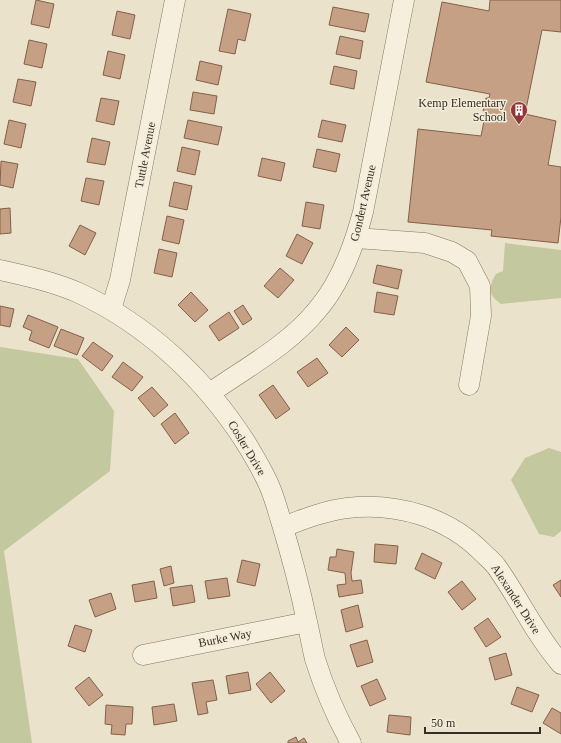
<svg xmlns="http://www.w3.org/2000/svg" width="561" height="743" font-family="'Times New Roman',serif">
	<rect width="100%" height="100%" fill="#ebe2cb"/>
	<path fill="#c3c89f" d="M505,243L561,250V298L501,304C488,295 488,287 496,274L503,271Z
		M0,347L78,359L114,411L110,471L4,551L32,743H0Z
		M549,448L561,452V531L554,537L539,534L511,480L525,458Z"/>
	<path fill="#c5a084" stroke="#836049" d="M36,0L54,4L49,28L31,24Z
		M490,0H561V32L542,30L525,114L556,121L548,165L561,167V217L558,243L491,236L492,230L408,222L418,129L481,136L486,111H483L485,104L486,98H489L490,94L426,82L442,2L489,11Z
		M333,7L369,14L365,32L329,25Z
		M228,9L251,14L245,41L238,39L235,54L219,51Z
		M117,11L135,15L130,39L112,35Z
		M340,36L363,41L360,59L336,54Z
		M29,40L47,44L42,68L24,64Z
		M108,51L125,55L120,79L103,75Z
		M200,61L222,66L218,85L196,80Z
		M334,66L357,71L354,89L330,84Z
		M18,79L36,82L31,106L13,102Z
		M193,92L217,96L214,114L190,110Z
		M101,98L119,101L114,125L96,121Z
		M9,120L26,124L21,148L4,144Z
		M188,120L222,127L218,145L184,138Z
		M322,120L346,125L342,142L318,137Z
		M92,138L110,142L105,165L87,162Z
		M182,147L200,151L195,175L177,171Z
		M317,149L340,154L336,172L313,167Z
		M262,158L285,163L281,181L258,176Z
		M1,161L18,164L13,188L0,185Z
		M86,178L104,181L99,205L81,201Z
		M174,182L192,186L187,210L169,206Z
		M306,202L324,205L320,229L302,226Z
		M10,208L11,233L0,234V209Z
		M167,216L184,220L179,244L162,240Z
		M80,225L96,233L85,255L69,246Z
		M297,234L313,243L302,264L286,256Z
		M159,249L177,253L172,277L154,273Z
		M377,265L402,270L398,289L373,283Z
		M280,268L294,280L278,298L264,286Z
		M191,292L208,310L195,322L178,305Z
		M377,292L398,296L394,315L374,312Z
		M243,305L252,319L243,325L234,311Z
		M0,306L14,309L10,327L0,325Z
		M229,312L239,328L219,341L209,326Z
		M28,315L58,327L49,348L29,340L32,331L23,327Z
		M346,327L359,340L342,357L329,345Z
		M61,329L84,338L77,355L54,346Z
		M93,342L113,356L102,371L82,356Z
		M317,358L328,373L308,387L297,372Z
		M123,362L143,377L132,391L112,377Z
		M273,385L290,409L276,419L259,395Z
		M152,387L168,405L154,417L138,398Z
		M175,413L189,433L175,444L161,424Z
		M375,544L398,546L396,564L374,562Z
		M337,549L354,552L351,573L352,581L361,580L363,593L339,597L337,585L346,584L345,573L328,570L330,557H336Z
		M422,553L442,563L435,579L415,569Z
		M242,560L260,564L255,586L237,582Z
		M171,566L174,583L164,586L160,569Z
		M227,578L230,596L208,599L205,581Z
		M561,580V597L553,585Z
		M154,581L157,598L135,602L132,585Z
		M462,581L476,599L462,610L448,592Z
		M192,585L195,602L173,606L170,588Z
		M111,593L116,609L95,617L89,600Z
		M358,605L363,627L346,632L341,610Z
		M488,618L501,637L486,647L474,628Z
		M75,625L92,630L85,652L68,646Z
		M367,640L373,662L357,667L350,645Z
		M506,653L512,675L495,680L489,658Z
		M248,672L251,690L229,694L226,676Z
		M270,672L285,691L271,703L256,684Z
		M89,677L103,695L89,706L75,688Z
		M377,679L386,699L370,706L361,686Z
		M213,680L217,700L206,702L208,713L198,715L192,683Z
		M517,687L539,695L532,712L511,704Z
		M174,704L177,721L154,725L152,707Z
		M106,705L133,707L132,724H126L125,735L111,734L112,725L105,724Z
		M552,708L561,713V734L543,723Z
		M389,715L411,717L410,735L387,732Z
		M296,737L298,742L304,738L307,743H288V741Z"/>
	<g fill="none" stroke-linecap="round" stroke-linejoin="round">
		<g stroke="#867560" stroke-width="21">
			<path id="minor" d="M356,238L425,243L452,252L467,261L480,286L481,316L469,385
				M0,270C27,276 54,282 79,293C148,325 205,379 246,443C255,458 265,474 271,490C275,500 278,511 281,521C291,554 300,588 307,622C310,634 312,647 315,659C324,688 336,716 351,743
				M111,309L120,280L175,0
				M210,393C247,367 289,345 318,309C341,282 354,246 363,212L404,0
				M283,527C304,519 324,511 347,508C396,502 448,517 483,553C487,557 492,561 496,566C519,598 535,634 561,664
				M143,655L307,622"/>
		</g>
		<use href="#minor" stroke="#f6efde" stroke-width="20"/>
	</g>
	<defs>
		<g id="building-pin" transform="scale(0.9)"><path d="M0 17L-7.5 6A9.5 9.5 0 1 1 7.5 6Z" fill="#903636" stroke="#f3ecda"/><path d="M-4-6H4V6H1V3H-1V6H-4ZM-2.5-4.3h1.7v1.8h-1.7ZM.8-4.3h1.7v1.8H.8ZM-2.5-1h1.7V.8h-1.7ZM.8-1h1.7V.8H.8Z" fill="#fff"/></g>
	</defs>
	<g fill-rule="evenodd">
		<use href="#building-pin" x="519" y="110"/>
	</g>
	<g text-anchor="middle" stroke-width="3" stroke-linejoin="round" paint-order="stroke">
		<g font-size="12" fill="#382d22" stroke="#f3ecda" text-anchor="end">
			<text x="506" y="107">Kemp Elementary<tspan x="506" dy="14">School</tspan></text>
		</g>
		<g font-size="12" fill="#382d22" stroke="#f3ecda">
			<text transform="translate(145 155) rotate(-79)" y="4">Tuttle Avenue</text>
			<text transform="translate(363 203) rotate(-77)" y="4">Gondert Avenue</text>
			<text transform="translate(247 448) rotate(59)" y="4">Cosler Drive</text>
			<text transform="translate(516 599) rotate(57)" y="4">Alexander Drive</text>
			<text transform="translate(225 638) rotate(-11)" y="4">Burke Way</text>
		</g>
	</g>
	<path d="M425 727v6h115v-6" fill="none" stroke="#382d22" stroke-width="2"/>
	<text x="431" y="727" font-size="12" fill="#382d22" stroke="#f3ecda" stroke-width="3" paint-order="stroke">50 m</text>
</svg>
